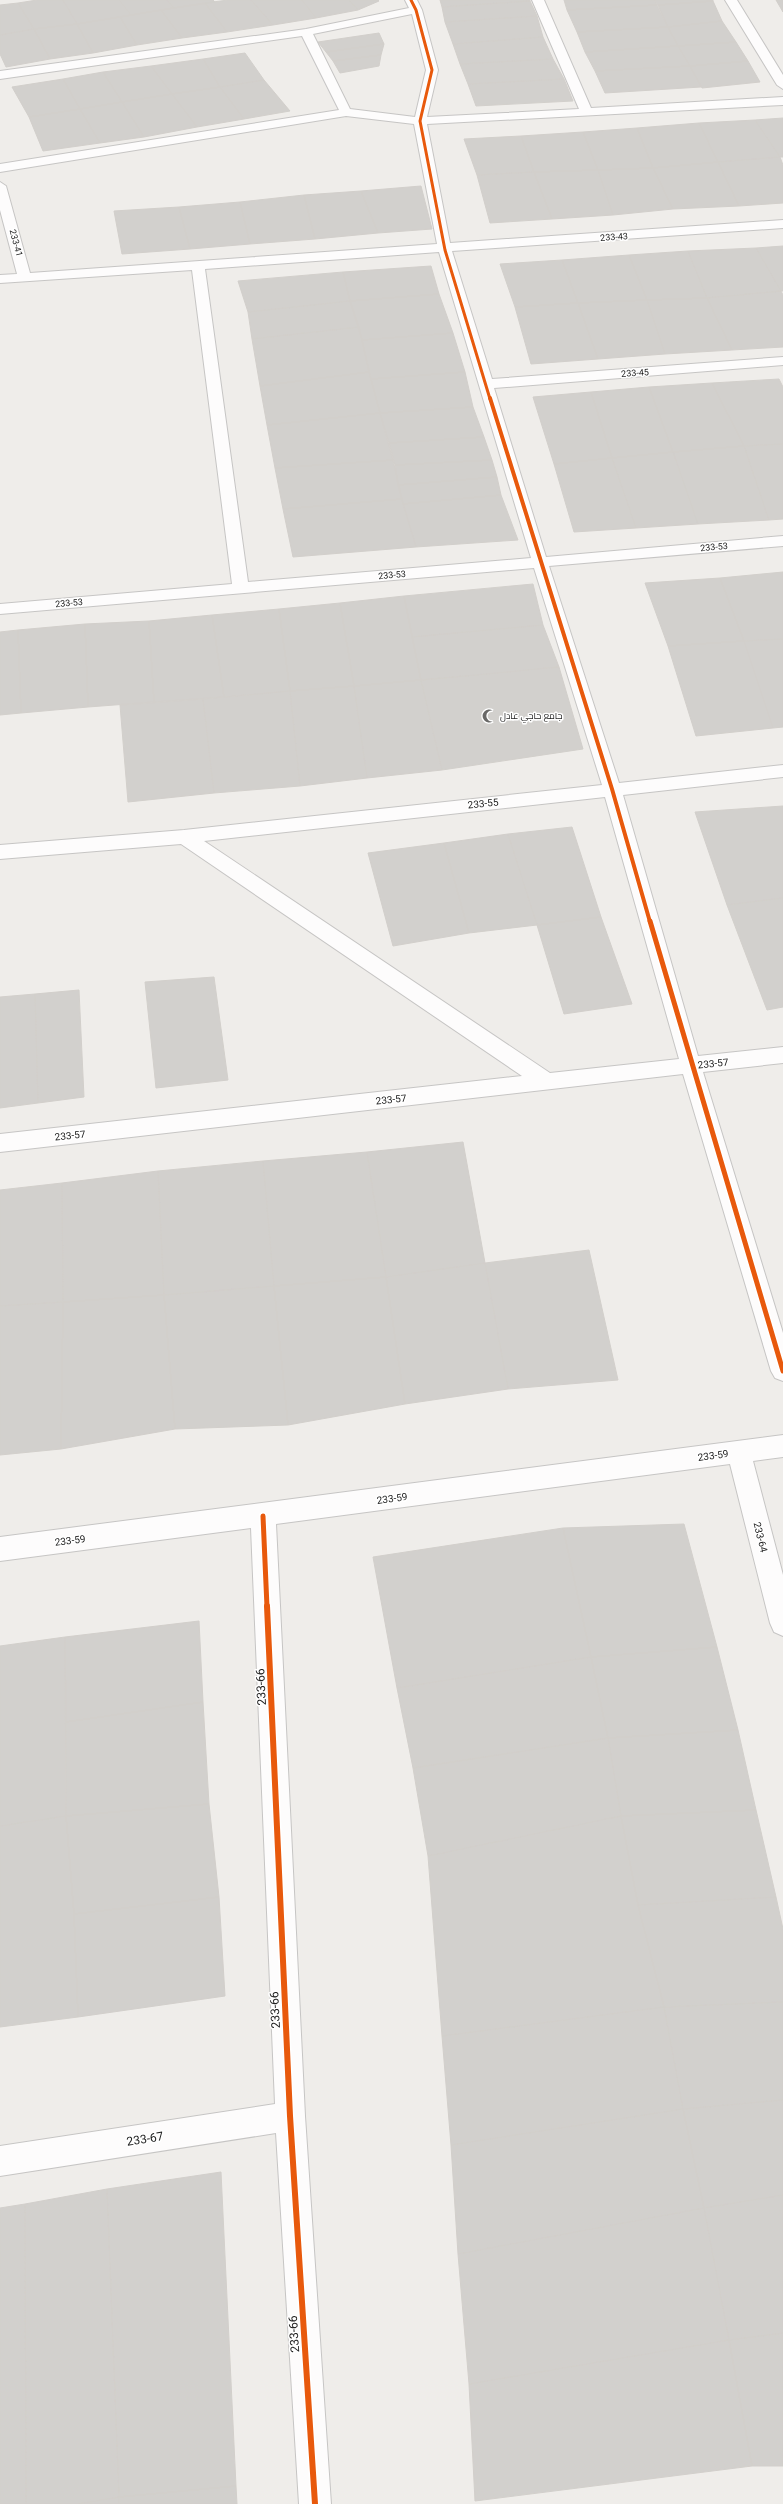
<svg xmlns="http://www.w3.org/2000/svg" width="783" height="2504" font-family="Roboto,Cairo,sans-serif">
	<rect width="100%" height="100%" fill="#efedea"/>
	<path fill="#d2d0cd" stroke="#d2cfcb" d="M37,0H63L77,24L34,29L18,3Z
		M63,0H119L131,15L77,24Z
		M119,0H167L174,8L131,15Z
		M167,0H213L215,2L174,8Z
		M228,0H251L273,25L227,32L205,3Z
		M251,0H302L316,18L273,25Z
		M302,0H349L358,10L316,18Z
		M349,0H378L379,1L358,10Z
		M440,0H530V1L442,7Z
		M564,0H654L657,5L567,10Z
		M654,0H713V1L658,5Z
		M776,0H783V12Z
		M530,1L537,16L445,22L442,7Z
		M713,1L722,21L668,27L658,5Z
		M18,3L34,29L0,35V5Z
		M205,3L227,32L182,38L161,10Z
		M657,5L668,27L577,32L567,10Z
		M161,10L182,38L137,45L120,17Z
		M537,16L543,37L453,44L445,22Z
		M120,17L137,45L93,53L77,24Z
		M722,21L736,42L678,46L668,27Z
		M77,24L93,53L50,59L34,29Z
		M668,27L678,46L585,52L577,32Z
		M34,29L50,59L6,67L0,54V35Z
		M379,33L384,44L326,52L318,42Z
		M543,37L553,59L460,64L453,44Z
		M736,42L748,61L690,66L678,46Z
		M384,44L381,55L333,61L326,52Z
		M678,46L690,66L595,71L585,52Z
		M245,53L264,80L220,87L203,59Z
		M381,55L379,66L340,73L333,61Z
		M203,59L220,87L172,94L151,66Z
		M553,59L564,79L468,84L460,64Z
		M748,61L760,82L702,88L690,66Z
		M151,66L172,94L122,102L103,72Z
		M690,66L701,87L605,93L595,71Z
		M103,72L122,102L80,109L63,79Z
		M63,79L80,109L29,117L12,87Z
		M564,79L573,101L476,106L468,84Z
		M264,80L290,111L244,119L220,87Z
		M220,87L244,119L197,127L172,94Z
		M172,94L197,127L144,137L122,102Z
		M122,102L144,137L100,143L80,109Z
		M80,109L100,143L43,151L29,117Z
		M783,118V157H780L755,120Z
		M755,120L780,157L718,162L699,123Z
		M699,123L718,162L653,168L637,128Z
		M637,128L653,168L598,170L583,132Z
		M583,132L598,170L534,172L521,136Z
		M521,136L534,172L477,175L464,139Z
		M780,157L783,165V203L739,206L718,162Z
		M718,162L739,206L673,209L653,168Z
		M653,168L673,209L613,215L598,170Z
		M598,170L613,215L552,219L534,172Z
		M534,172L552,219L490,223L477,175Z
		M421,186L432,229L378,233L361,191Z
		M361,191L378,233L315,239L304,195Z
		M304,195L315,239L250,244L240,202Z
		M240,202L250,244L190,249L179,207Z
		M179,207L190,249L122,254L114,211Z
		M783,246V291H781L756,248Z
		M756,248L781,291L707,298L688,251Z
		M688,251L707,298L647,300L629,255Z
		M629,255L647,300L578,303L562,260Z
		M562,260L578,303L515,307L500,264Z
		M431,266L439,294L350,301L343,272Z
		M343,272L350,301L248,312L238,281Z
		M781,291L783,295V347L732,350L707,298Z
		M439,294L453,333L362,340L350,301Z
		M707,298L732,350L665,354L647,300Z
		M647,300L665,354L598,359L578,303Z
		M350,301L359,327L252,339L248,312Z
		M578,303L598,359L531,364L515,307Z
		M359,327L369,372L260,386L252,339Z
		M453,333L465,372L371,379L362,340Z
		M369,372L380,413L267,425L260,386Z
		M465,372L473,407L380,413L371,379Z
		M779,379L783,387V444L744,446L712,383Z
		M712,383L744,446L673,452L649,387Z
		M649,387L673,452L612,458L591,392Z
		M591,392L612,458L554,464L533,397Z
		M473,407L484,437L389,443L380,413Z
		M380,413L393,460L275,468L267,425Z
		M484,437L492,460L395,465L389,443Z
		M783,444V519L769,520L744,446Z
		M744,446L769,520L698,524L673,452Z
		M673,452L698,524L636,528L612,458Z
		M612,458L636,528L574,532L554,464Z
		M393,460L402,499L283,509L275,468Z
		M492,460L497,477L398,485L395,465Z
		M497,477L501,495L403,504L398,485Z
		M501,495L518,540L416,547L403,504Z
		M402,499L416,547L293,557L283,509Z
		M783,572V639L744,641L720,578Z
		M720,578L744,641L668,646L645,583Z
		M533,584L543,625L412,637L404,596Z
		M404,596L421,680L354,686L340,603Z
		M340,603L354,686L290,691L279,609Z
		M279,609L290,691L224,697L212,615Z
		M212,615L224,697L154,702L149,621Z
		M149,621L154,702L88,707L85,624Z
		M85,624L88,707L21,713L18,630Z
		M543,625L559,667L421,680L412,637Z
		M18,630L21,713L0,715V632Z
		M783,639V727L773,728L744,641Z
		M744,641L773,728L696,736L668,646Z
		M559,667L583,749L442,770L421,680Z
		M421,680L442,770L367,778L354,686Z
		M354,686L367,778L300,786L290,691Z
		M290,691L300,786L214,793L203,699Z
		M203,699L214,793L128,802L120,705Z
		M783,806V898L727,905L695,812Z
		M572,827L601,917L537,925L508,834Z
		M508,834L537,925L469,933L444,843Z
		M444,843L469,933L393,946L368,853Z
		M783,898V1007L767,1010L727,905Z
		M601,917L632,1004L564,1014L537,925Z
		M214,977L228,1080L156,1088L145,982Z
		M79,990L84,1097L38,1103L35,994Z
		M35,994L38,1103L0,1108V997Z
		M463,1142L485,1263L386,1277L367,1152Z
		M367,1152L386,1277L274,1286L263,1161Z
		M263,1161L274,1286L164,1295L158,1171Z
		M158,1171L164,1295L63,1302L62,1183Z
		M62,1183L63,1302L0,1306V1190Z
		M589,1250L618,1380L508,1389L485,1263Z
		M485,1263L508,1389L405,1404L386,1277Z
		M386,1277L405,1404L288,1425L274,1286Z
		M274,1286L288,1425L175,1429L164,1295Z
		M164,1295L175,1429L61,1449L63,1302Z
		M63,1302L61,1449L0,1455V1306Z
		M684,1524L717,1647L591,1657L563,1528Z
		M563,1528L591,1657L397,1688L373,1557Z
		M199,1621L203,1702L66,1722L65,1637Z
		M65,1637L66,1816L0,1826V1646Z
		M717,1647L738,1730L608,1738L591,1657Z
		M591,1657L608,1738L413,1768L397,1688Z
		M203,1702L209,1804L66,1816V1722Z
		M738,1730L756,1810L621,1816L608,1738Z
		M608,1738L621,1816L428,1856L413,1768Z
		M209,1804L219,1897L74,1914L66,1816Z
		M756,1810L776,1897L638,1905L621,1816Z
		M66,1816L74,1914L78,2017L0,2027V1826Z
		M621,1816L638,1905L664,2007L442,2036L428,1856Z
		M219,1897L225,1996L78,2017L74,1914Z
		M776,1897L783,1929V2002L664,2007L638,1905Z
		M783,2002V2100L683,2109L664,2007Z
		M664,2007L683,2109L451,2145L442,2036Z
		M783,2100V2195L704,2208L683,2109Z
		M683,2109L704,2208L458,2254L451,2145Z
		M221,2172L236,2486L119,2497L107,2189Z
		M107,2189L119,2497L78,2504H26L25,2204Z
		M783,2195V2333L729,2340L704,2208Z
		M25,2204L26,2504H0V2208Z
		M704,2208L729,2340L469,2384L458,2254Z
		M783,2333V2466H752L729,2340Z
		M729,2340L752,2466L475,2501L469,2384Z
		M236,2486L237,2504H119V2497Z
		M119,2497V2504H78Z"/>
	<g fill="none" stroke-linecap="round" stroke-linejoin="round">
		<g stroke="#c6c5c4" stroke-width="2">
			<path id="minor" d="M405,0H417L422,10L438,70L427,117L579,109L532,0H544L591,108L783,97V105L427,124L450,243L783,220V228L452,251L492,379L783,357V365L494,388L546,557L783,536V546L549,566L619,783L783,765V777L623,795L698,1056L783,1047V1063L703,1072L783,1333V1381L775,1378L771,1371L683,1074L0,1152V1134L522,1076L181,844L0,859V845L184,830L602,785L534,568L0,614V604L232,584L192,270L0,283V275L17,274L0,210V182L6,186L30,273L437,244L414,124L346,116L0,172V164L339,110L302,36L0,79V71L306,29L409,8ZM412,14L426,70L415,117L350,109L313,34ZM439,252L531,558L248,582L205,269ZM605,797L679,1059L550,1073L204,841Z
				M725,0H737L783,75V89L777,85Z
				M783,1435V1457L753,1461L783,1575V1636L774,1632L770,1623L730,1464L276,1524L305,2116L331,2504H299L276,2133L0,2176V2146L275,2104L251,1528L0,1561V1537Z"/>
		</g>
		<use href="#minor" fill="#fdfcfc" fill-rule="evenodd"/>
		<g stroke="#fff" stroke-width="4.5">
			<path id="cycleway-far3" d="M411,0L416,10L432,70L420,121L445,250L490,399"/>
		</g>
		<g stroke="#fff" stroke-width="6">
			<path id="cycleway-far2" d="M490,398L612,789L650,922"/>
		</g>
		<g stroke="#fff" stroke-width="8">
			<path id="cycleway-far1" d="M650,921L783,1371
				M263,1516L267,1607"/>
		</g>
		<g stroke="#fff" stroke-width="9">
			<path id="cycleway" d="M267,1606L290,2116L315,2504"/>
		</g>
		<use href="#cycleway-far3" stroke="#e8590c" stroke-width="3"/>
		<use href="#cycleway-far2" stroke="#e8590c" stroke-width="4"/>
		<use href="#cycleway-far1" stroke="#e8590c" stroke-width="5"/>
		<use href="#cycleway" stroke="#e8590c" stroke-width="6"/>
	</g>
	<defs>
		<g id="mosque-bare" transform="scale(1.08)"><path d="M3.5-4.9A6 6 0 1 0 3.5 4.9A5 5 0 1 1 3.5-4.9Z" fill="#696867" stroke="#fff" stroke-width="2.5" paint-order="stroke"/></g>
	</defs>
	<g fill-rule="evenodd">
		<use href="#mosque-bare" x="489" y="716"/>
	</g>
	<g text-anchor="middle" stroke-width="3" stroke-linejoin="round" paint-order="stroke">
		<g font-size="9" fill="#212121" stroke="#fff">
			<text transform="translate(614 237) rotate(-4)" y="3">233-43</text>
			<text transform="translate(16 243) rotate(75)" y="3">233-41</text>
			<text transform="translate(635 373) rotate(-4)" y="3">233-45</text>
			<text transform="translate(714 547) rotate(-5)" y="3">233-53</text>
			<text transform="translate(392 575) rotate(-5)" y="3">233-53</text>
			<text transform="translate(69 603) rotate(-5)" y="3">233-53</text>
		</g>
		<g font-size="9" fill="#212121" stroke="#fff" text-anchor="start">
			<text x="500" y="719">جامع حاجي عادل</text>
		</g>
		<g font-size="10" fill="#212121" stroke="#fff">
			<text transform="translate(483 803) rotate(-6)" y="4">233-55</text>
			<text transform="translate(713 1063) rotate(-6)" y="4">233-57</text>
			<text transform="translate(391 1099) rotate(-6)" y="4">233-57</text>
			<text transform="translate(70 1135) rotate(-6)" y="4">233-57</text>
			<text transform="translate(713 1455) rotate(-8)" y="4">233-59</text>
			<text transform="translate(392 1498) rotate(-8)" y="4">233-59</text>
			<text transform="translate(761 1537) rotate(76)" y="4">233-64</text>
			<text transform="translate(70 1540) rotate(-7)" y="4">233-59</text>
		</g>
		<g font-size="12" fill="#212121" stroke="#fff">
			<text transform="translate(261 1687) rotate(-93)" y="4">233-66</text>
			<text transform="translate(275 2010) rotate(-93)" y="4">233-66</text>
			<text transform="translate(145 2139) rotate(-9)" y="4">233-67</text>
			<text transform="translate(294 2334) rotate(-94)" y="4">233-66</text>
		</g>
	</g>
</svg>
